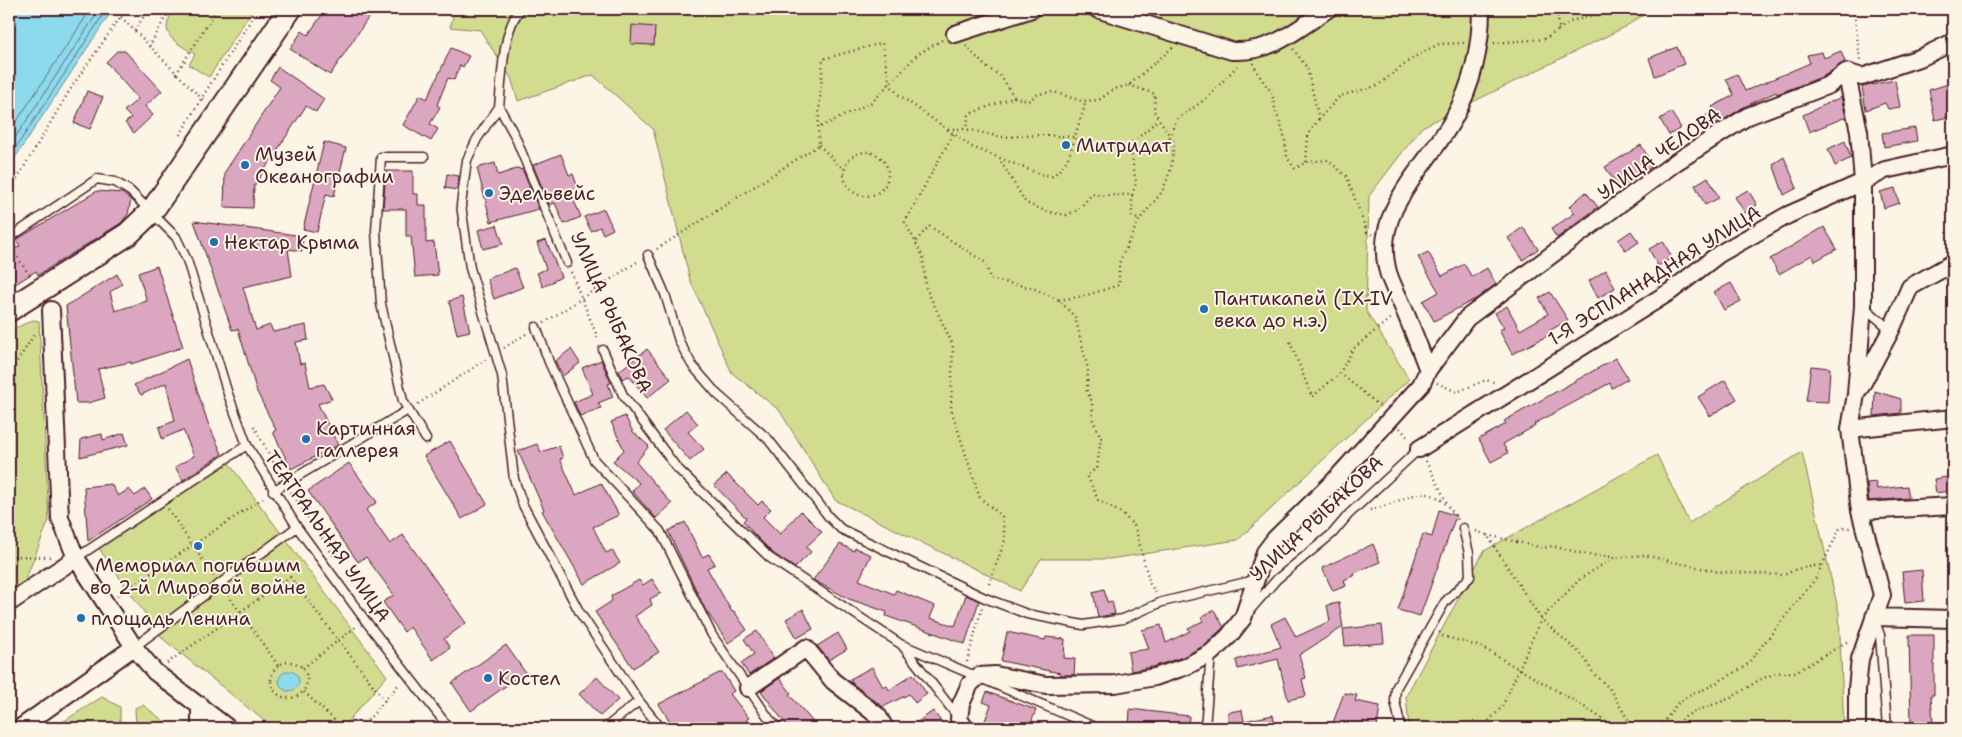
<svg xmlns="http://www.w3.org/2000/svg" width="1962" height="737" font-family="'Shantell Sans',sans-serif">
	<rect width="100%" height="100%" fill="#fcf5e5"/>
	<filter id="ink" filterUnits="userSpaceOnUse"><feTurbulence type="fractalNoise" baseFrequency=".02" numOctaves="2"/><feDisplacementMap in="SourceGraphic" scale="10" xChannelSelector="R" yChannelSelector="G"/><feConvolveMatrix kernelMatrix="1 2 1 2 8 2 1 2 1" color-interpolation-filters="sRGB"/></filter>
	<g filter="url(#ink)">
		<path fill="#d1dc8f" stroke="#8e7e5d" d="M161,9H253L209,77L189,65L195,54C181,45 159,37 170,17Z
			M455,9H1653L1623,28L1422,127L1369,196L1366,311L1409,379L1238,540L1109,559H1041L1020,591L835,500L779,410L732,373L690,280L653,129L593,75L518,101L511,78L480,30L450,27Z
			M33,320L39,321L49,520L23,586L9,596V331Z
			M1802,452L1839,613L1844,728H1409L1406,696L1484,551L1657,455L1689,523Z
			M228,462L387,676L342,728H273L163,639L98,547Z
			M102,697L120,707V728H53Z
			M143,705L173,728H136L135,708Z"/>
		<path fill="#8ddaed" stroke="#728f9f" d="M9,9H113L9,167Z
			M279 681a10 10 0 1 1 20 0a10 10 0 1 1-20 0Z"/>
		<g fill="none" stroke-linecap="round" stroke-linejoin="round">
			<path stroke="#656a79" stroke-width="1" d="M9,133L91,9
				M9,147L100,9
				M9,158L107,9"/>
		</g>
		<path fill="#dba6bf" stroke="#4a1f2b" d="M326,9H374L330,75L290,49L302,31L308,35Z
			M632,25L655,27L654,45L631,44Z
			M1677,47L1684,64L1655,76L1649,58Z
			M451,48L469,56L463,67L460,65L454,80L448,78L437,105L440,107L430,124L438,129L431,141L403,125L420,95L427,99Z
			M117,51H125L162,91L145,106L153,115L134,133L125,123L131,118L124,111L138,99L106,62Z
			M1841,51L1845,62L1824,76L1777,94L1776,92L1744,107L1709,129L1702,118L1714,111L1712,107L1734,95L1726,79L1737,74L1745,91L1810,63L1807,55L1822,52L1824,58Z
			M278,67L324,99L316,112L306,106L254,186L253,208L224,207L225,172L280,87L270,80Z
			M1895,80L1900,107L1888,109L1885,103L1866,110L1862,87Z
			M1948,84L1953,103V116L1935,120L1929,90Z
			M87,91L103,97L90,129L74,123Z
			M1841,97L1846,117L1809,132L1803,115Z
			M1671,112L1681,128L1669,135L1660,119Z
			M1915,128L1917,141L1884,147L1882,133Z
			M1845,141L1851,158L1835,166L1828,149Z
			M324,142L346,148L334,196L326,194L317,232L303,229Z
			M1641,145L1653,166L1619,188L1605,167Z
			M561,154L569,175L573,174L580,193L572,196L581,217L564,224L555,203L549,205L533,165Z
			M1784,157L1797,188L1784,195L1773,164Z
			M495,163L498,175L519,168L520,170L522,169L539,209L491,222L477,168Z
			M386,171H413V194H418V205H426V243L434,242L438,275L415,277L411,236H406V209H383Z
			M447,174L459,176L457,190L445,188Z
			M1708,177L1719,198L1705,205L1695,185Z
			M1895,188L1899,203L1884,208L1880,192Z
			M1748,190L1757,205L1745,213L1735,197Z
			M97,191L122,193L131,200L128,214L121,223L38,275L36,271L9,288V252L20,246L16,240Z
			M1586,192L1598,207L1557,238L1551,229L1575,213L1569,207Z
			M604,209L613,229L603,234L600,227L591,231L584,217Z
			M194,221L303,236L302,251L288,249L292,276L243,287L256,330L270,325L273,332L306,325L308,340L296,342L300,364L305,363L310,387L324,384L332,399L318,404L338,445L291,469L273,432L276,430L257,392L238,329L232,330Z
			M497,225L503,244L483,249L478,230Z
			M1523,227L1538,249L1523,260L1508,238Z
			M1824,227L1837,249L1815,261L1812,255L1779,274L1770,259Z
			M1631,231L1639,242L1626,251L1618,240Z
			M546,240L561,277L543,287L537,273L546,269L537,243Z
			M1663,241L1672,258L1658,266L1649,249Z
			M1428,252L1442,276L1464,264L1472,277L1487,268L1496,284L1479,297L1434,321L1423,301L1439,292L1418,257Z
			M157,266L183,347L131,364V362L98,369L105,398L88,403H76L66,306L117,274L122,284L110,292L115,311L147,301L138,273Z
			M515,268L523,287L494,299L487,279Z
			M1606,270L1615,288L1598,298L1589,281Z
			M1731,283L1741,301L1724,310L1714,292Z
			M1550,292L1568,320L1549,331L1551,334L1512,354L1499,330L1504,328L1495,313L1507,306L1520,330L1548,314L1539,298Z
			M462,297L470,331L457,334L449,301Z
			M571,349L580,363L563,376L555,361Z
			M647,349L671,379L647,398L629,376L622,379L619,371Z
			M1616,358L1628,379L1612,388L1610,383L1534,424L1535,426L1503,444L1508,453L1491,462L1479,439L1506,424L1504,421Z
			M187,359L208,423L222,454L183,480L175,467L194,456L183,430L162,439L159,427L175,421L166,383L141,395L134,385Z
			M601,360L611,383L608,384L613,397L598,403L601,408L580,416L574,402L593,394L582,368Z
			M1811,366L1830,368L1828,402L1806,401Z
			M1725,380L1737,399L1710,416L1698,397Z
			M1875,391L1901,399V413L1874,416Z
			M686,410L698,424L688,432L704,449L690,461L663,430Z
			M625,416L633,432L649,446L636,462L672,504L656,518L632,491L639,483L613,461L624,450L611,422Z
			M124,433L128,445L80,457L81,439L102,434L103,440Z
			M450,441L487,504L462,519L424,456Z
			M537,444L541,452L559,446L563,458L560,459L576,495L601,483L619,515L593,527L606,553L612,550L620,563L584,584L542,511L544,510L518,451Z
			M349,463L377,502L366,510L390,544L403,535L466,623L444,639L450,648L433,660L410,627L404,632L383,602L394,595L366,557L358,562L308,491Z
			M727,474L758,505L762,501L771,509L763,517L780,534L801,511L822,532L806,547L811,552L795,568L774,554L753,533L743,521L746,518L714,485Z
			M1947,477L1949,491L1936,493L1934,479Z
			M1876,482L1877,489L1907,486L1909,498L1869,501L1867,483Z
			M111,484L118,496L129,489L135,496L145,489L152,499L88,541L84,487Z
			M1439,510L1456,516L1420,616L1398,610L1423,534L1432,537Z
			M685,522L702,557L709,554L715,564L707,568L732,612L734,611L747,630L728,643L705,609L668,531Z
			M840,544L854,551L855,548L871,555L859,580L894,594L896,590L935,606L930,618L955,626L966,595L979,601L965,644L886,616L887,612L849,599L813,580Z
			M1373,544L1380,562L1354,573L1355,575L1344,580L1346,586L1333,591L1322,568Z
			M1922,570L1924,601L1905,603L1902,572Z
			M652,579L661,593L650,599L652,605L635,616L659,652L633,668L595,612L612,601L611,596L639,580L643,585Z
			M1104,589L1107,602L1112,601L1115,614L1098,617L1093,592Z
			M1339,603L1343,627L1299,655L1306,678L1302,679L1306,696L1288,700L1278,659L1238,669L1236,660L1281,647L1271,624L1285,617L1296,637L1330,621L1327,605Z
			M803,609L813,629L797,638L786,619Z
			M1214,610L1224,627L1203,646L1183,657L1152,667L1131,671L1128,652L1149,649L1142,630L1161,625L1166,643L1190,631L1188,628L1203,621L1201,617Z
			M1382,625L1384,643L1345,646L1343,629Z
			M757,631L774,658L749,675L741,663L754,654L744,639Z
			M1007,632L1045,640L1046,637L1065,639L1064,658L1075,659L1074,675H1060V673L1001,661Z
			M838,633L847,649L829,660L817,646Z
			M1909,635H1934V695H1931L1933,723L1911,725Z
			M506,645L525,672L471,711L452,683Z
			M872,667L883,687L887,686L889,690L913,674L927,694L915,703L909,694L883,707L853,684L850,679Z
			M719,673H723L734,691L730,694L749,718L746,720L756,728H674L659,704Z
			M597,677L618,700L600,716L579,694Z
			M780,678L791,693L789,694L818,728H789L778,714L761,691Z
			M987,692L1036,710L1029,728H1020L1005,721L1002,728H982L991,705L983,702Z
			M1344,693L1357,695L1355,701L1380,706L1377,728H1331Z
			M1130,709L1189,716L1188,728H1129Z
			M1242,710L1244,721L1273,715L1275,728H1227L1228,712Z
			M933,711L946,728H909Z"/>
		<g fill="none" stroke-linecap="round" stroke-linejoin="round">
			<g stroke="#4a1f2b" stroke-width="11">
				<path id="lane" d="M499,107L477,139L467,160L461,205L470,268L502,375L514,479L523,505L580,613L639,701L661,728
					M499,107L515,136L567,263
					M499,107C502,80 502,28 521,9
					M424,157H381L376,231L381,304L403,401L426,439
					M9,238L97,179L115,182L130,191L176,237L187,260L228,394L247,445L297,527L365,620L449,728
					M648,255L665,294L679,341L692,365L717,394L768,439L829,517L841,529L985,598L1027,614L1083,625L1123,619L1162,602L1255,580
					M1864,307L1891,330
					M536,327L549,362L594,460L660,531L712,635L770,720L779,728
					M603,350L623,395L676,467L770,558L902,645L958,717
					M273,491L408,410
					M76,558L247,445
					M1251,609L1277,579L1332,534L1349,514L1419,449
					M1875,621L1880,635L1887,728
					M903,645L1097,728
					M134,647L297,527
					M605,728L639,701
					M1205,728L1211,653
					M1401,728L1395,701L1396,688L1445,602L1470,577L1469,553L1463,528"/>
			</g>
			<g stroke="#4a1f2b" stroke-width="20">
				<path id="street" d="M1097,9L1232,51C1272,53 1296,30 1328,9
					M955,34L1032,9
					M1846,72L1859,131L1863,182V306L1856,394L1850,429L1860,511L1882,595L1860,659L1857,689V728
					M51,310L60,518L76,558L134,647L155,672L228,728
					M1428,370L1467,318L1676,162L1748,116L1829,85L1846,72L1862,77L1922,57L1953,42
					M1860,388L1891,330L1910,287L1953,263
					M1850,429L1953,418
					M1419,449L1671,291L1719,254L1788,215L1863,182L1885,170L1953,155
					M1860,511L1953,506
					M9,603L76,558
					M1874,617L1953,619
					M748,688L806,648L833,681L878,716L885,728
					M20,728L134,647
					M200,728V705
					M965,728L959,719L961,704L970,684L979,676L995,675L1046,685L1115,684L1155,677L1187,666L1211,653L1229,636L1243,618L1265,552L1275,539L1334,481L1421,385L1428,370C1420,349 1412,328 1403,307C1398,295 1390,282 1387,268C1373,208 1428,166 1454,118C1472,85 1481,46 1481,9"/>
			</g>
			<g stroke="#4a1f2b" stroke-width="26">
				<path id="secondary" d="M9,310L128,234L152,211L290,9"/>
			</g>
			<path stroke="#4a1f2b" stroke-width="2.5" stroke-dasharray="1 4" stroke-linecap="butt" d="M1854,9L1860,61
				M121,17L205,102
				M1558,30L1572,21L1597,14L1603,9
				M135,31L148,9
				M942,40L918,54L872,102L818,128L823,59L882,43L890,85L899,95L972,147L1040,174L1052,176C1071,163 1072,145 1079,123C1081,115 1085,110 1085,101
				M1494,43L1545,39L1557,31L1559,27L1557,12L1554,9
				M966,46L986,67L1001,76L1014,97L969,114L966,129
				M149,47L170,9
				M1293,49L1307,68L1319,119
				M1253,63L1258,74L1272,93L1275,109L1284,134L1287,157L1295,169L1306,162L1328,160L1347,177L1367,232L1372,235
				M176,74L217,9
				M1129,85L1155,94L1154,111L1170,136
				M1014,97L1028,101L1038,94L1054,92L1081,101L1099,100L1114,89L1129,85L1173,47
				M948,129H966L1001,137L1043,135L1074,137
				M953,134L905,222L923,257L926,288L953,345L951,409L980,498L1002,516L1005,540L988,587
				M180,135L201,99L258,9
				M819,145L844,170
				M844 174a22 22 0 1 1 44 0a22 22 0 1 1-44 0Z
				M1001,162L1026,203L1048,212L1066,215L1078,210L1092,194C1105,197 1118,194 1132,195V216L1139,220
				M1306,162L1308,135L1319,119L1340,96L1377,86L1414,57L1439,44L1464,43
				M9,192L73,85L126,9
				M1132,195L1136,183L1130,145L1159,119
				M916,241L929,226L986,263L990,279L1033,288L1059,300L1075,317L1088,369L1087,391L1092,402L1093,420L1101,438L1097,468L1087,475L1098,500L1123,514L1135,527L1150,584L1156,593
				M12,249L30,276
				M657,249L819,145L818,128
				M571,272L599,341
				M1059,300L1084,296L1119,285V263L1139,220L1162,192L1171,169L1174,143L1170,137L1176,120L1207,98L1237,66
				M544,323L640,260
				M1290,342L1312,397L1340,373L1353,349L1392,317
				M504,348L526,334
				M1340,373L1381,407
				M9,374L36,332
				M1437,383L1457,392L1486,380L1497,383
				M418,404L487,359
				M254,426L280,475
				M1400,428L1409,439
				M1426,461L1447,503
				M291,492L335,558
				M168,509L214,577
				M1370,510C1409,502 1429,473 1458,520
				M1476,531L1487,535L1541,619L1583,656L1594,674L1609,688L1633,728
				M1487,535L1543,548L1552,546L1589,555L1613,557
				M9,556L50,557
				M225,591L278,665
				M117,596L266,496
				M1439,632L1443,636L1481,647L1580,704L1616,728
				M271 680a18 18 0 1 1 36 0a18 18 0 1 1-36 0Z
				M967,662L982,607
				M167,663L290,577L385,701
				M303,668L357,626
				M304,692L343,728
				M361,728L400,683
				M1482,728L1502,707L1541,619L1580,579L1613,558L1644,555L1719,572L1784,575L1796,569L1820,565
				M1660,728L1676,705L1692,693L1705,689L1745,667L1816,578L1840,528H1850
				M1668,728L1691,713L1731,698L1759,680L1776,673L1796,672L1850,640"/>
			<use href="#lane" stroke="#fcf5e5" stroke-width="8"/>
			<use href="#street" stroke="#fcf5e5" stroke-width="16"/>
			<use href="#secondary" stroke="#fcf5e5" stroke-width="22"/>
		</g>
	</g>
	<g fill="#1f6fb2" stroke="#fcf5e5" stroke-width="2">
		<circle cx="1066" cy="145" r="5"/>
		<circle cx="245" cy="165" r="5"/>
		<circle cx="489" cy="193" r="5"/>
		<circle cx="214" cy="242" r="5"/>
		<circle cx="1204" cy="309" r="5"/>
		<circle cx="306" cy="439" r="5"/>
		<circle cx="198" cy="546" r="5"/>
		<circle cx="81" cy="618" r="5"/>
		<circle cx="488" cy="678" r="5"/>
	</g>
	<g text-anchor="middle" stroke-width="4" stroke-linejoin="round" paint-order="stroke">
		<g font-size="19" fill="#4a1f2b" stroke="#fcf5e5" text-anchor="start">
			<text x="1076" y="152">Митридат</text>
			<text x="255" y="161">Музей<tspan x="255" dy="22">Океанографии</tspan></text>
			<text x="499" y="200">Эдельвейс</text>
			<text x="224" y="249">Нектар Крыма</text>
			<text x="1214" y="305">Пантикапей (IX-IV<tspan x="1214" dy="22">века до н.э.)</tspan></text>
			<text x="316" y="435">Картинная<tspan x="316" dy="22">галлерея</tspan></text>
			<text x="198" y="572" text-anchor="middle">Мемориал погибшим<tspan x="198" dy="22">во 2-й Мировой войне</tspan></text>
			<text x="91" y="625">площадь Ленина</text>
			<text x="498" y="685">Костел</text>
		</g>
		<g font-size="19" fill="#4a1f2b" stroke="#fcf5e5">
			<text transform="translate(1659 153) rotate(-35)" y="7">УЛИЦА ЧЕЛОВА</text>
			<text transform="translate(1654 275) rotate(-32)" y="7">1-Я ЭСПЛАНАДНАЯ УЛИЦА</text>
			<text transform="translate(612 312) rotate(66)" y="7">УЛИЦА РЫБАКОВА</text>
			<text transform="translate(1316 518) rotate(-43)" y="7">УЛИЦА РЫБАКОВА</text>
			<text transform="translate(328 536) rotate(55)" y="7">ТЕАТРАЛЬНАЯ УЛИЦА</text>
		</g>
	</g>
	<rect width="1962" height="737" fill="none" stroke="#fcf5e5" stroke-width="30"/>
	<rect x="15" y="15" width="1932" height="707" fill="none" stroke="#4a1f2b" stroke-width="2" filter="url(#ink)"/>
</svg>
